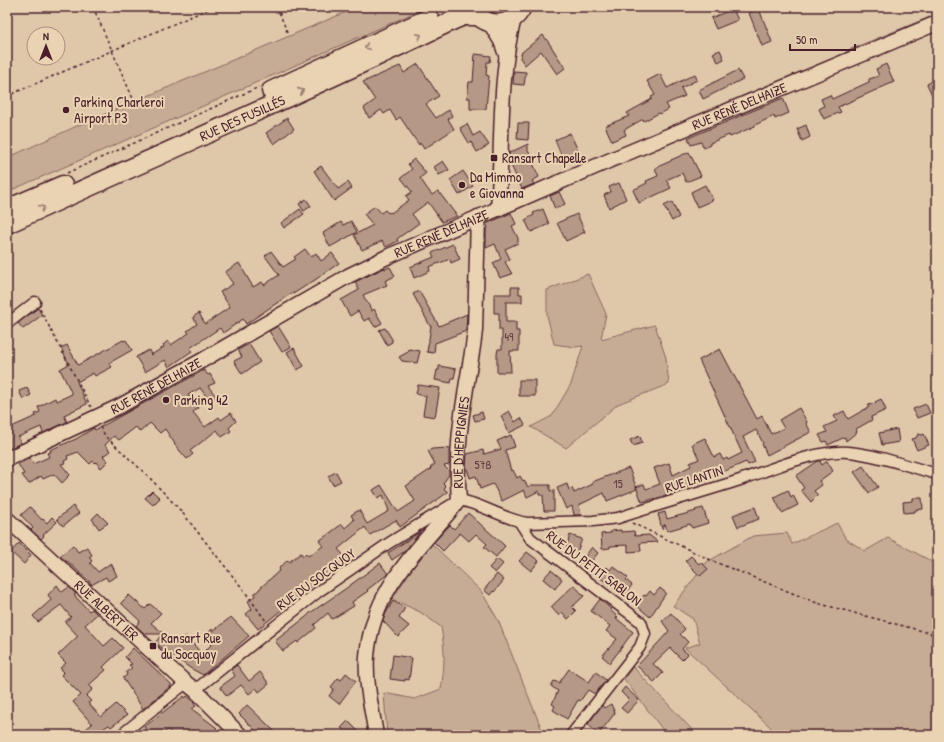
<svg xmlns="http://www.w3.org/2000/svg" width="944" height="742" font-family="'Patrick Hand',sans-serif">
	<rect width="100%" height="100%" fill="#dfc8aa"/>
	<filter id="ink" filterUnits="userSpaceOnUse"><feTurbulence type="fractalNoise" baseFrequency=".025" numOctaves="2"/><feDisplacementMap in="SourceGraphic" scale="8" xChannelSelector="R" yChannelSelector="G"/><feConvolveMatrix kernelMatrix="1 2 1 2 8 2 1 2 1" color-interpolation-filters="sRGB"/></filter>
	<g filter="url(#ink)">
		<path fill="#c7ac95" stroke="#886660" d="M358,7H427L140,134L7,192V158L79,125Z
			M937,14V19L849,57L846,51Z
			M588,274L606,314L601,339L655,325L666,358L669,384L618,404L566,448L531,427L552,416L571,384L583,346L575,347L554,344L547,315V290Z
			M837,523L846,539L865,551L888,538L929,560L937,569V735H779L685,648L700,643L693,619L673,606L707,562L753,536L787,533L792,544Z
			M430,542L481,591L498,620L544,735H387L384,693L415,699L441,689C445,664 445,652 441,627L420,612L392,599Z
			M633,667L697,735H652L663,730L624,679Z"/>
		<path fill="#b59986" stroke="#4a1f2b" d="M733,9L738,20L716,29L711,18Z
			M759,9L772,42L762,46L749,13Z
			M543,35L549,43L565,68L557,74L541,51L525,65L520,58L522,52Z
			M720,50L724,59L718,62L713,53Z
			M475,54L491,56L490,62H487L486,75L489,76L486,109H470V98H467L469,82H473Z
			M418,64L439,96L426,104L436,118L449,110L452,116L448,119L454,129L424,149L420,143L419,145L400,117L396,120L390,110L384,114L381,110L369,118L364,108L375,100L363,82L400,66L404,73Z
			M886,64L894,82L838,107L841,112L824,119L819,109L824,106L821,99L830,95L832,99L869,82V79L879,76L876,69Z
			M738,70L743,79L703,99L699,90Z
			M514,71L526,72L524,85L513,84Z
			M660,74L667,88L695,74L697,80L681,88L685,96L666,104L669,109L660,114L659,113L644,121L643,119L624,130L626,135L612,141L605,126L629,116L627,113L652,99L651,97L655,95L647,81Z
			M937,79V106L927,84Z
			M783,98L789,113L775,119L774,116L755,125V126L730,137L729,135L710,143V145L704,148L701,142L691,145L688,138Z
			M287,118L294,129L274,144L266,133Z
			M518,123H529L528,140L517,139Z
			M467,124L473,136L480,132L489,145L477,152L471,142L469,143L460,128Z
			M806,125L810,137L802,141L797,129Z
			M570,133L580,155L564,162L555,140Z
			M528,144V151L533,159H531L539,177L532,181L534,184L522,189L509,161V153Z
			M689,152L701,176L686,182L682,173L666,180L671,188L639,203L633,190L647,183L646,181L658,176L655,168L671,161V160Z
			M414,159L426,173L420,178L426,187L432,195L438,191L457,216L442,222L428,202L412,214L419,223L397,239L398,241L386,247L382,241L362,250L354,235L373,225L364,214L375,206L381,213L385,210L388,213L390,212L391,213L409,200L406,196L412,192L401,178L412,169L408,164Z
			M443,161L449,170L439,175L434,167Z
			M321,166L338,189L348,182L352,188L334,201L314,171Z
			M463,171L473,186L459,195L450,180Z
			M619,183L626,199L609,208L604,195L611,192L609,187Z
			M705,185L713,200L697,207L691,192Z
			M559,192L565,204L555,209L550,196Z
			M306,199L311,206L304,211L299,204Z
			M672,202L679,217L672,221L664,206Z
			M300,209L304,214L284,228L281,223Z
			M543,209L549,224L531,232L525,220L534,215L533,213Z
			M511,213L516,224L512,226L518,238V243L505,249L510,259L505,262L512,274L500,278L493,263L501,259L495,244L486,248V230L488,227L486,224Z
			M577,214L585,232L566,241L557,223Z
			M351,221L357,232L330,247L323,233L341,222L343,225Z
			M453,244L460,259L451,263L450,259L429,267L430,271L414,278L410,267L434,257L432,253Z
			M305,249L311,257L316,253L321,261L332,253L339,263L315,280L293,294V292L246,324L243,319L223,333L220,328L190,348L192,351L169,367L165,360L145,372L136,357L149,350L151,355L164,347L163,345L168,341L171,345L189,333L187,331L197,324L193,317L199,313L205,324L230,307L220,292L233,284L225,272L239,263L253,287L262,282L264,285L279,275L265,256L271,251L283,267L296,259L294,257Z
			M390,267L395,276L385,281L387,285L363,295L372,311L374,309L382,323L375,327L369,318L364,321L358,311L350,316L341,300L359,290L355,282L384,268L385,269Z
			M511,287H519V294H522V302H506V322H516V331H519V351H510L511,372H497V354L498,349H502V330H499V313H494V294H511Z
			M419,291L439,326L467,314L466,331L435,343L434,353L427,352L431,326H430L413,294Z
			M38,308L42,315L23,329L18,323Z
			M278,326L291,347L282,352L269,331Z
			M385,328L392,339V342L387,345L379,330Z
			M123,340L124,341L126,340L132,350L109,363L112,367L95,376L93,373L77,382L87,404L64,415L67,422L43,433L41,427L18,437L21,443L7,450V429L36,416L35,414L40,412L38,407L42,405L55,398L57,401L72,394L60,369L69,364L61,348L67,345L78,365Z
			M249,344L260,362L242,374L234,361L242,357L238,350Z
			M294,348L304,366L297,370L287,352Z
			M409,349L420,351L417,363L402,361L399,357L408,352Z
			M720,349L757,419L762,416L771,434L784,428L779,420L799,408L807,422L806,423L811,432L767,455L762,444L763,443L756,430L743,437L755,462L748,465L746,462L669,495L642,502L636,487L644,484L646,489L660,484L654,468L669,463L673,475L691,466L690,463L699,459L692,444L705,438L714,457L720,454L723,460L727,458L728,460L742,453L699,360Z
			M439,366L456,369L454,378H452L451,383L435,380L437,370H439Z
			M204,370L208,375L210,374L215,383L208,386L216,396L210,401L200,388L188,395L198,408L193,412L205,427L219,417L221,420L231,413L236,421L229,428L231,431L222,437L217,430L190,451L193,454L187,459L174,444H175L165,429L160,433L150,423L140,432L136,427L119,440L114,436L105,445L110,451L103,456L108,461L101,468L96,462L95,463L93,461L90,464L78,452L67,456L68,459L64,461L65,463L61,464L70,475L62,483L54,474L43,479L41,476L29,484L22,475L24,474L18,464L30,458L33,464L49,457L47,453L51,452L50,450L76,439L94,428L95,430Z
			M519,380H535V396H519Z
			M418,385L440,388L435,417L423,415L426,396L416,394Z
			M27,388L31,395L23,399L19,391Z
			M881,399L886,410L871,417L872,420L856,429L857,432L846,441L845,437L828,445L826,441L823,442L819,435L827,432L824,427L837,421L834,416L844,411L848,419L869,407L868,405L876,403L875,402Z
			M926,404L930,413L917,418L913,409Z
			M509,411L515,422L521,418L525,425L509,433L501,416Z
			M482,412L484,419L475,421L473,415Z
			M897,429L899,442L882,445L879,433Z
			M918,434L922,435L924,434L929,445L917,450L912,439L916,438Z
			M511,435L515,447L505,450L511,471L513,470L517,478L520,476L523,481L524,480L528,487L531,485H550V491L554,490V511H544L543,495H539V491L527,497L524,490L502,501L493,484L480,489L476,476L470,478L466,466L467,454L483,450L484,454L501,449L497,441Z
			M640,436L642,443L633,446L630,440Z
			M449,448V465L444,466L449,471V475L443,483L446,486L444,489L448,492L400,527L396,520L370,535L365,527L338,549L348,560L322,579L321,578L258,629L246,614L252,609L248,601L255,596L254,594L259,590V589L280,570L279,568L288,560L289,562L301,553L303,556L306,553L308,556L323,546L319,541L342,524L345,528L354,520L351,515L359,510L367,524L389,511L383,495L378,498L373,490L381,485L398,512L415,501L406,486L431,469L430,468L435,464L428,451L432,449Z
			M818,461H820L822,465L827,461L833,471L819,481L822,485L814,491L818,495L811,502L801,490L804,488L796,476Z
			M863,466L878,487L869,493L854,472Z
			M629,468L637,489L607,501L604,493L579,505L581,515H574L572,506L566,509L557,488L567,484L569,490L572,488L574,493L593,484L592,482Z
			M336,472L341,481L333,485L328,476Z
			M788,490L791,497L793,495L798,505L782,513L774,497Z
			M152,491L160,498L153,505L145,498Z
			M913,498H922L923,509L915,510V512L904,513L903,502L913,501Z
			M73,506L79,513L63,526L57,519Z
			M30,507L42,520L43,519L47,523L52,517L57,522L43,535L44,536L41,539L31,530L33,528L21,515Z
			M755,507L759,519L738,527L733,515Z
			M703,508L708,523L692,528L690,524L667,531L665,524L662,529L658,514L665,512L667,519L696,511L695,510Z
			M98,513L108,523L99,529L92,519Z
			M468,513L505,546L496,557L484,547L487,544L476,534L469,541L460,533L443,551L434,542L450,525L454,529Z
			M621,530V532L634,531L635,536L649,535L658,542L640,543L641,551L628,552V545L610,546V548L602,549L601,534L611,533V531Z
			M420,532L405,551L392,560L388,553Z
			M570,535L582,539L577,552L566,548Z
			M19,543L31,555L24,564L11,552Z
			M73,545L78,552L87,547L92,555L89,557L92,561L90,563L98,572L111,563L117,576L108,581L106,577L91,585L90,582L67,561V562L60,556Z
			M592,547L598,553L587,567L581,562Z
			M527,552L539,561L531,571L519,561Z
			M691,556L699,564L701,562L708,569L700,576L685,561Z
			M497,559L503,564L495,573L489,568Z
			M380,563L388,574L367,590L368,591L352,602L354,606L332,619L328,613L314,625L316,628L298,643L297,641L283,651L275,641L306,617L310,613L345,589Z
			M613,566L628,578L626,580L632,585L624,596L599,577L607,567L610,570Z
			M551,570L562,579L555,589L543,579Z
			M497,574L504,580L494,592L493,591L490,595L484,590Z
			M57,585L62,592L69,587L76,594L74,595L89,611L92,609L97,614L85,625L104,646L113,638L123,648L103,667L106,670L89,685L93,689L86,696L91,701L88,703L101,717L116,704L127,715L111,727L109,725L98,732L100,735H79L92,724L73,702L81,695L61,675L64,672L60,668L66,663L58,655L78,636L65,622L71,617L61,605L38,622L33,616L51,600L48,595Z
			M574,585L584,596L572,607L576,611L568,619L562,612L559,616L551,607Z
			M660,588L666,593L650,617L636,605L644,595L646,596L650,591L654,595Z
			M129,595L145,609L150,604L161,613L151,623L163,633L177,644L186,636L202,654L214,642L207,634L212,629L213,631L231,617L249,636L203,675L190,668L155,643L162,634H145L136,626L140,621L121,603Z
			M600,599L611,609L610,610L618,617L616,618L633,632L610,663L602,656L617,639L606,631L610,626L591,611Z
			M393,601L405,608L399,618L409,626L398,637L383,621L386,613Z
			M671,613L685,629L680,634L688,642L682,649L688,654L682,660L670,648L653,664L663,673L654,682L637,666L669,631L662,621Z
			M133,648L171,684V686L143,709L123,678L127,675L126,672L132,668L129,665L132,664L125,657Z
			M393,655L412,658L409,680L405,679V681L390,679Z
			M237,665L249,681L260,672L269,684L259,692L256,688L249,694L241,685L227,696L220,687L235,676L231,669Z
			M569,669L589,682L596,672L606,680L595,694L588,690L580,701L578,700L567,719L553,710L555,706L552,704L558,691L551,686L554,681L559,683Z
			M346,673L356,681L339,704L329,696L334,689L331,687L338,678L341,680Z
			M625,687L639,700L627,713L621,708L629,700L621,692Z
			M184,696L185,698L187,696L195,702L194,704L196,706L192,709L217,728L216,729L222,735H198L193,730L187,735H174L168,730L161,735H139L146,730L144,727Z
			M611,704L615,713L598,735L588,724L602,705L604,708Z
			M247,705L266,723L278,735H260L239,714Z
			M348,721L359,732L355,735H339L344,730L341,728Z"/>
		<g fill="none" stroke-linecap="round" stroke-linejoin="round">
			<g stroke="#4a1f2b" stroke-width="13">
				<path id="street" d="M7,324L35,302
					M519,521L530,538L641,622L645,634L640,647L571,735
					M195,690L318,592L389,543L459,500C483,504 503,519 527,523L593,521L618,518C658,505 699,493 740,480C772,469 815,450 848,452C876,454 910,467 937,474
					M121,735L186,683"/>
			</g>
			<g stroke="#4a1f2b" stroke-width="17">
				<g id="secondary">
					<path d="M490,23L501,41L506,55"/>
					<path d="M498,209C503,145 498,80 514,18"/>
					<path id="s1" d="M7,459L120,406L201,361L348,276L389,256L613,159L937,23"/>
					<path id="s2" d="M7,519L186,683L195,690L240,735"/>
					<path id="s3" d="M376,735C372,710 365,682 367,656C373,586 419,551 459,500C456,465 459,429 465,395C468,373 473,352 475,330L478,217"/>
				</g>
			</g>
			<g stroke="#4a1f2b" stroke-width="21">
				<g id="highway">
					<path d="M471,7C483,28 511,30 522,7"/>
					<path d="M271,91L429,18"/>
					<path d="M7,209L63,185"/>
					<path id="s4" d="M7,224C156,156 307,91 454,20L464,16H477"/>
				</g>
			</g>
			<path stroke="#4a1f2b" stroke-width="1.5" stroke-dasharray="3 3" stroke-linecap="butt" d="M93,7L134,101
				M277,7L288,34
				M7,96L213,7
				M67,173L259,87
				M40,309L91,407
				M100,427L106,437L148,476L181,511L243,589L266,621
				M632,523L715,562L817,603L937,635"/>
			<use href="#street" stroke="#e9d3b2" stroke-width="10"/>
			<use href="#secondary" stroke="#e9d3b2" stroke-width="14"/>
			<use href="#highway" stroke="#e9d3b2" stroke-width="18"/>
		</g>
		<defs><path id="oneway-chevron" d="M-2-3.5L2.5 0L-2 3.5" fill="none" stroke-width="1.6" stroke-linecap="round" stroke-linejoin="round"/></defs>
		<g stroke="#9a796e">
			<use href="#oneway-chevron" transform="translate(419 36) rotate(-26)"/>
			<use href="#oneway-chevron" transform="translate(367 47) rotate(155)"/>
			<use href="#oneway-chevron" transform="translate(301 91) rotate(-24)"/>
			<use href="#oneway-chevron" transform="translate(42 208) rotate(-24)"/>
		</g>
	</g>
	<g fill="#4a1f2b" stroke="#e9d3b2" stroke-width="1.5">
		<circle cx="66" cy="110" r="4"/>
		<rect x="490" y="154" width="8" height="8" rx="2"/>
		<circle cx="462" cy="185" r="4"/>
		<circle cx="166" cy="400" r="4"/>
		<rect x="149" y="642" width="8" height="8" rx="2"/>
	</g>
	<g text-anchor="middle" stroke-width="4" stroke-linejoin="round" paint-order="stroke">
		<g font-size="12" fill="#653e42">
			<text x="509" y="341">49</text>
			<text x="483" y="469">57B</text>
			<text x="618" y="488">15</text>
		</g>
		<g font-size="14" fill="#4a1f2b" stroke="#e9d3b2" text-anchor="start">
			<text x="74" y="107">Parking Charleroi<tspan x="74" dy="16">Airport P3</tspan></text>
			<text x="502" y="163">Ransart Chapelle</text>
			<text x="470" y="182">Da Mimmo<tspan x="470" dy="16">e Giovanna</tspan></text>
			<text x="174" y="405">Parking 42</text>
			<text x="161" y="643">Ransart Rue<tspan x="161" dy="16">du Socquoy</tspan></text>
		</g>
		<g font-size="14" fill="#4a1f2b" stroke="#e9d3b2">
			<text dy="5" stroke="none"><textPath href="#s1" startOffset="814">RUE RENÉ DELHAIZE</textPath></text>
			<text dy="5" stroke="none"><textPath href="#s4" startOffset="258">RUE DES FUSILLÉS</textPath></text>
			<text dy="5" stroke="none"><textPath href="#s1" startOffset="490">RUE RENÉ DELHAIZE</textPath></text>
			<text dy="5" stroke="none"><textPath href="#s1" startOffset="166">RUE RENÉ DELHAIZE</textPath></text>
			<text dy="5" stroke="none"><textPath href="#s3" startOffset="322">RUE D'HEPPIGNIES</textPath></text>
			<text transform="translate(694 479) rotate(-18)" y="5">RUE LANTIN</text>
			<text transform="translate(594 568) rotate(37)" y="5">RUE DU PETIT SABLON</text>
			<text transform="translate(316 579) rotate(-36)" y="5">RUE DU SOCQUOY</text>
			<text dy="5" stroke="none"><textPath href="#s2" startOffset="135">RUE ALBERT IER</textPath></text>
		</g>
	</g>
	<rect width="944" height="742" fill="none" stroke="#e9d3b2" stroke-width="24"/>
	<rect x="12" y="12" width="920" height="718" fill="none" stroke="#4a1f2b" stroke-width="1.5" filter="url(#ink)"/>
	<g transform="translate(46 46)"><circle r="19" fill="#e9d3b2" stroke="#a98b7c"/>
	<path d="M0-3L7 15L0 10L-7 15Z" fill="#4a1f2b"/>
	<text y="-6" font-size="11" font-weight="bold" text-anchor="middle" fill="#4a1f2b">N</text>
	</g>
	<path d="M790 44v6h65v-6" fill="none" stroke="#4a1f2b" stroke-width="2"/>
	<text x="796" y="44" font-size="12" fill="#4a1f2b" stroke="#e9d3b2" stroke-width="3" paint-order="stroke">50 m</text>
</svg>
